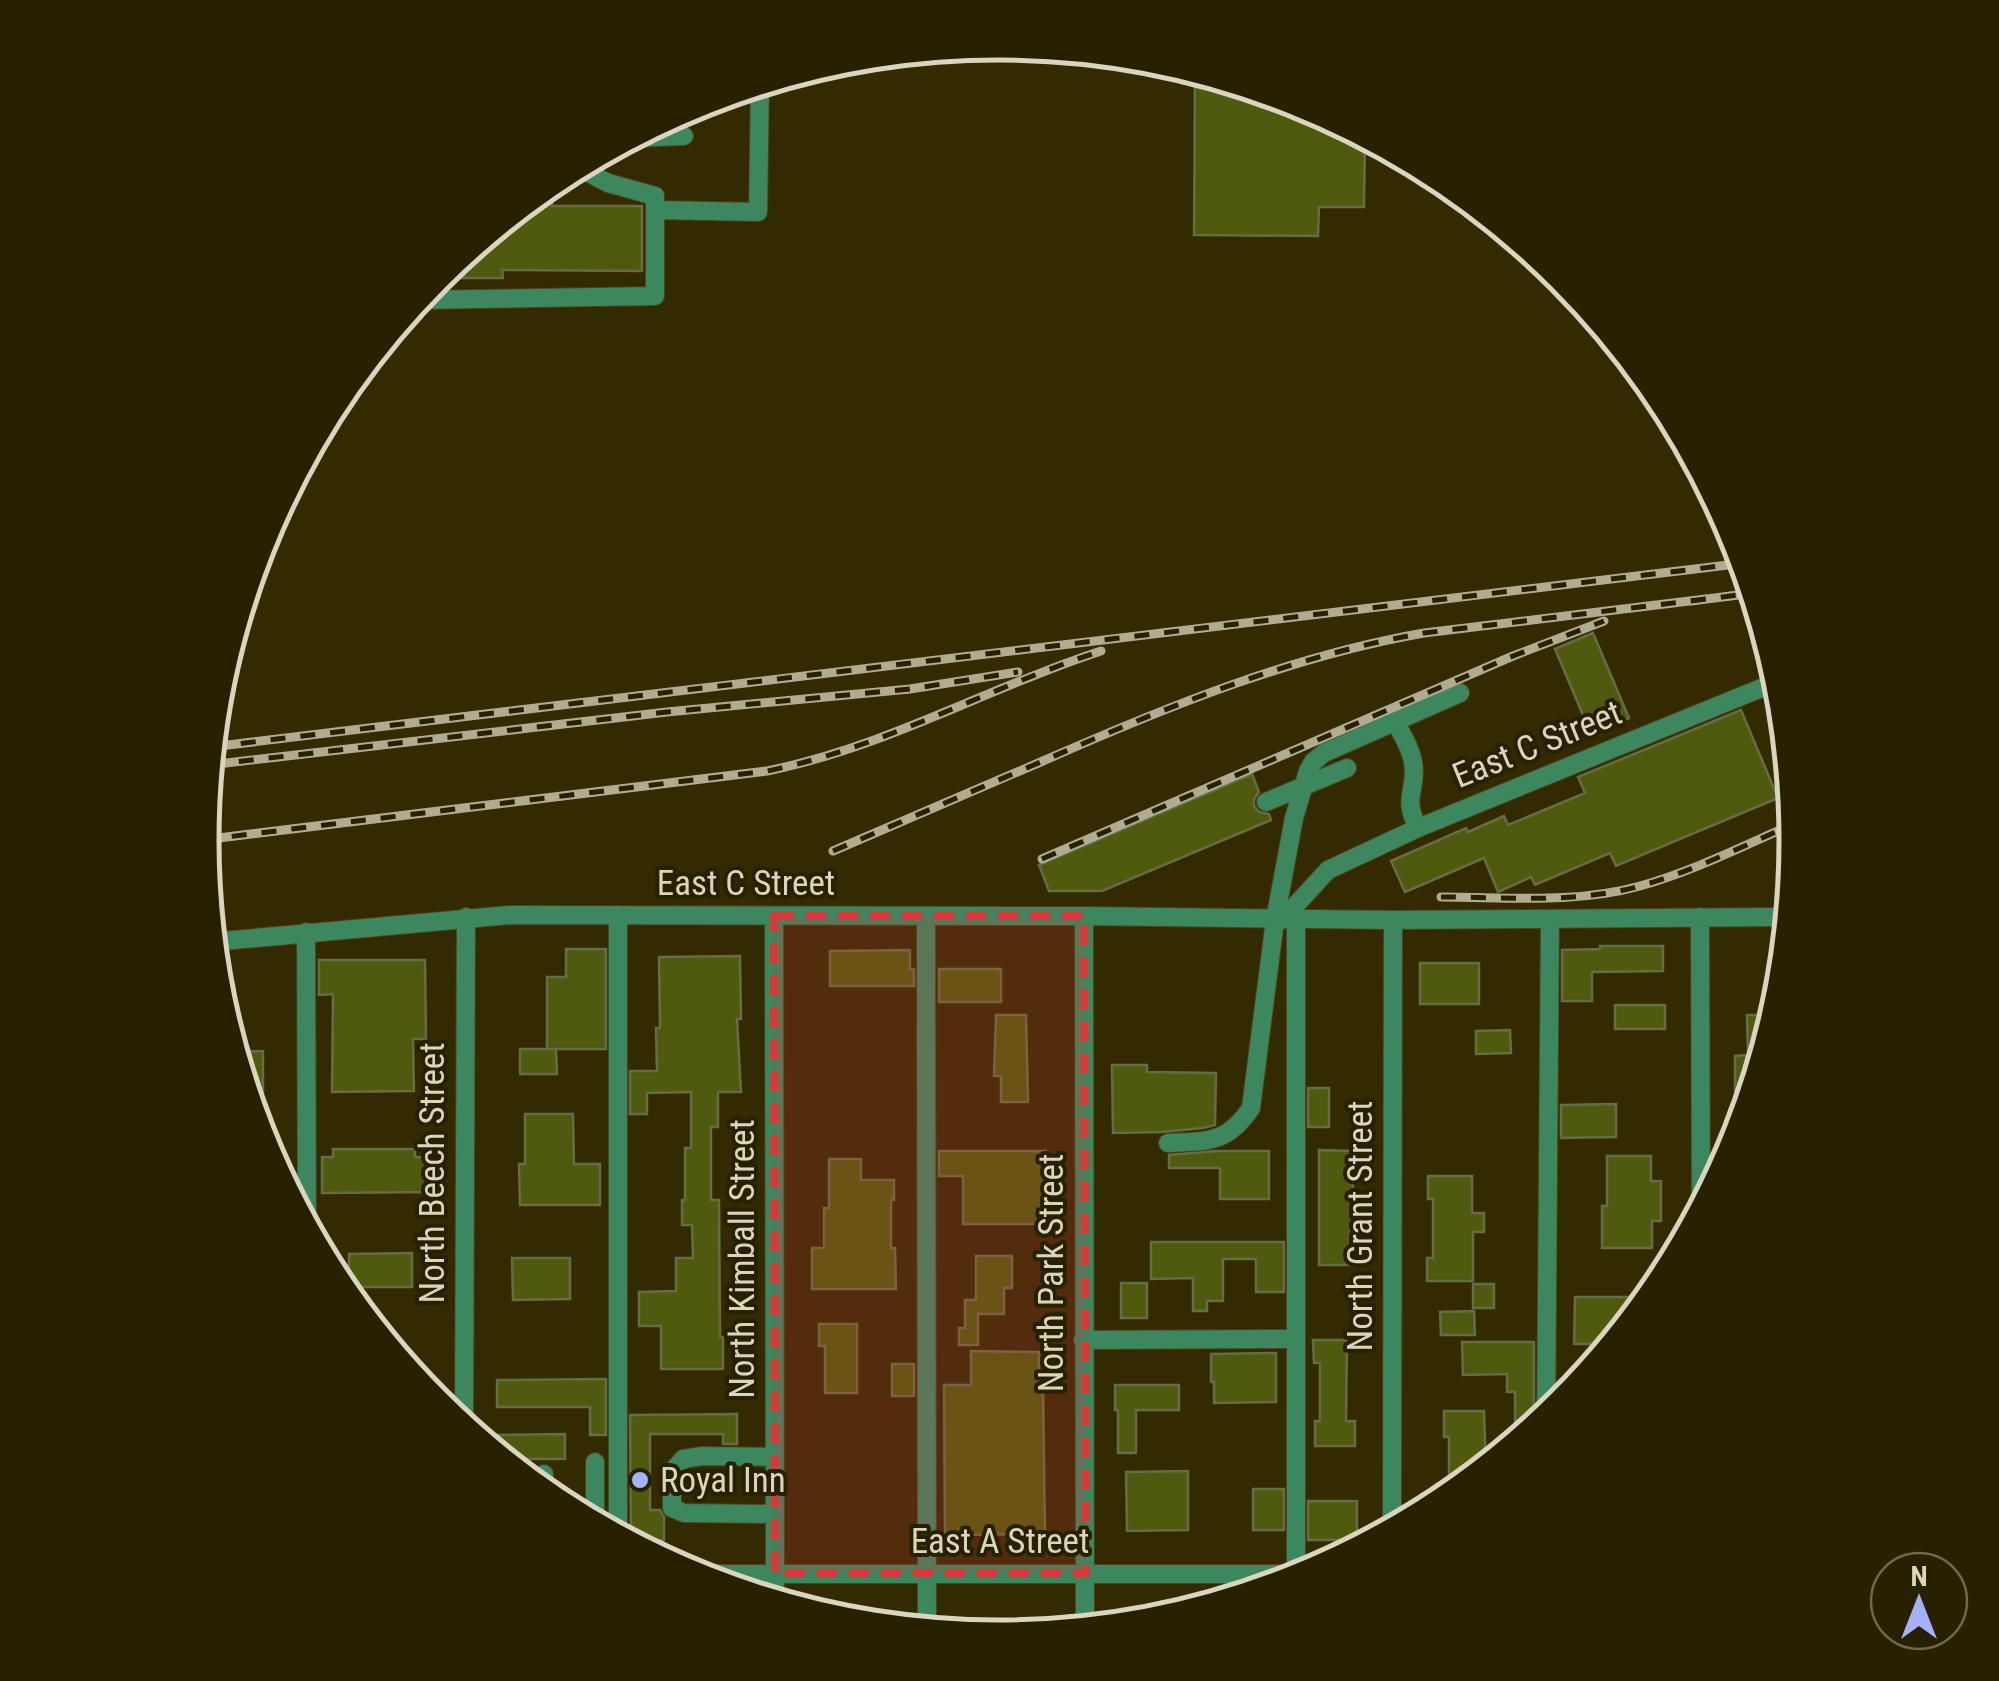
<svg xmlns="http://www.w3.org/2000/svg" width="1999" height="1681" font-family="'Roboto Condensed',sans-serif">
	<rect width="100%" height="100%" fill="#332a00"/>
	<path fill="#505a0e" stroke="#656d44" stroke-width="2.5" d="M1195,70L1305,103L1365,135L1364,207H1319L1318,236L1194,235Z
		M551,182L552,206H642V271L502,270L503,278H434Z
		M1593,633L1629,718L1591,734L1555,649Z
		M1741,710L1778,798L1616,866L1610,853L1535,885L1531,877L1498,892L1484,858L1405,892L1391,861L1466,828L1468,832L1504,816L1508,825L1585,793L1578,777Z
		M1252,774L1259,792L1254,799V806L1259,812L1269,814L1271,820L1102,891H1049L1039,865Z
		M1600,946H1663V971L1592,972V1001H1562V950L1600,949Z
		M566,949H606V1049H547V977H566Z
		M910,950V969H914V986H830V951Z
		M740,956L741,1019H737L741,1092H718V1127H711V1200H719L720,1337H723V1369H661V1326H639V1292L676,1291V1258H693L692,1225H682V1200H685V1148H691V1092L647,1093V1114H630V1071H657L656,1028H660L659,957Z
		M319,960H425L426,1039H413L414,1091L332,1092L333,994L319,995Z
		M1420,963H1479V1004H1420Z
		M939,969H1001V1002H939Z
		M1615,1005H1665V1029H1615Z
		M996,1015H1026L1028,1102H1001V1076H994Z
		M1747,1015H1777L1753,1091H1735V1056L1748,1055Z
		M1510,1030L1511,1053L1476,1054V1031Z
		M520,1049H556L557,1074H520Z
		M263,1051V1100H248L234,1052Z
		M1112,1065H1147V1072L1216,1073L1215,1125L1203,1128L1162,1132L1113,1133Z
		M1308,1088H1329V1127H1308Z
		M1616,1104V1137L1561,1138V1105Z
		M525,1114H573L574,1164H600V1205H520L519,1164H525Z
		M333,1149H415V1157H431L432,1192L322,1193V1157H333Z
		M1319,1150L1353,1151V1230H1350V1265H1319Z
		M939,1151H1046L1048,1224H963V1176H939Z
		M1216,1151H1269V1199H1220V1168H1169V1155Z
		M1607,1156H1651V1181H1661V1221H1652V1248H1602V1206H1607Z
		M829,1159H861V1180H894V1200H891V1248H895L896,1289H812V1248H824V1208H829Z
		M1428,1176H1472V1213H1484V1232H1473V1281H1427V1258H1433V1199H1428Z
		M1151,1242H1284V1292H1256V1259H1223V1301H1207V1311H1193V1278L1151,1279Z
		M412,1253V1287H349V1254Z
		M976,1256H1012V1288H1004V1314H978V1345H959V1328H965V1300H976Z
		M512,1258H570V1299L513,1300Z
		M1121,1283H1147V1318H1121Z
		M1473,1284H1494V1308H1473Z
		M1575,1297H1652L1596,1365V1344H1574Z
		M1474,1311L1475,1335H1441L1440,1312Z
		M819,1324H857V1393H825V1346H819Z
		M1313,1340H1347L1346,1421H1355V1446H1315V1421H1320V1363H1314Z
		M1462,1342H1534V1420L1536,1427L1515,1445V1392H1507V1374L1463,1375Z
		M971,1351L1039,1352V1384H1043L1045,1534L945,1535L944,1385H971Z
		M1276,1353V1402L1214,1403V1382H1211V1354Z
		M892,1364H914V1396H892Z
		M606,1379V1435H590V1407H497V1380Z
		M1115,1385H1179V1410H1136V1453H1118V1410H1115Z
		M1444,1411H1484L1486,1469L1467,1484H1449V1437H1444Z
		M737,1414V1444H723V1434H650V1510H660L664,1517V1540L631,1541L630,1415Z
		M565,1434V1459H501L498,1456L497,1435Z
		M1188,1471V1530L1127,1531L1126,1472Z
		M1253,1489H1284V1530H1253Z
		M1308,1501H1357V1540H1308Z"/>
	<g fill="none" stroke-linecap="round" stroke-linejoin="round">
		<g stroke="#4e451e" stroke-width="20">
			<path id="minor" d="M630,138L684,136
				M655,210L758,212L760,83
				M416,300L655,296V196L608,183L585,171L584,162
				M1396,723C1402,735 1411,748 1413,762C1418,792 1401,795 1418,828
				M1266,802L1347,768
				M774,916L775,1602
				M1084,916L1085,1630
				M926,917L927,1631
				M1700,917L1701,1212
				M1282,920L1328,870L1418,828L1781,680
				M306,932L307,1230
				M211,942L509,915L1084,916L1393,920L1790,917
				M1168,1143C1207,1141 1227,1144 1251,1108L1275,920L1294,818L1308,771L1313,762L1324,753L1460,693
				M1083,1340L1296,1339
				M1546,1420L1550,919
				M464,1428L466,917
				M775,1457L702,1456L683,1459L672,1472V1508L684,1513L775,1514
				M595,1462V1525
				M544,1474V1494
				M1392,1531L1393,920
				M618,1537V915
				M687,1574H1312
				M1296,1581V920"/>
		</g>
		<use href="#minor" stroke="#3d875f" stroke-width="18"/>
		<g stroke="#b1ab90" stroke-width="9">
			<path id="rail" d="M1691,601L1754,593
				M211,747L1745,563
				M209,765L667,712L910,689L1018,672
				M202,840L767,771C886,747 987,688 1101,651
				M833,851C903,821 973,791 1043,761C1166,707 1292,656 1424,633L1706,599
				M1042,859L1513,656L1604,621
				M1441,897C1506,897 1576,904 1640,886C1694,871 1745,845 1796,823"/>
		</g>
		<use href="#rail" stroke="#272101" stroke-width="5" stroke-dasharray="15" stroke-linecap="butt"/>
	</g>
	<path fill="#d63937" fill-opacity="0.2" stroke="#d63937" stroke-width="8" stroke-dasharray="20 12" stroke-linejoin="round" d="M774,916H1084L1086,1573H775Z"/>
	<circle fill="#a6b1fc" stroke="#272101" stroke-width="4" cx="640" cy="1480" r="10"/>
	<g text-anchor="middle" stroke-width="8" stroke-linejoin="round" paint-order="stroke">
		<g font-size="35" fill="#d9d5be" stroke="#272101">
			<text transform="translate(1537 744) rotate(-22)" y="12">East C Street</text>
			<text x="746" y="895">East C Street</text>
			<text transform="translate(432 1173) rotate(-90)" y="12">North Beech Street</text>
			<text transform="translate(1360 1226) rotate(-90)" y="12">North Grant Street</text>
			<text transform="translate(742 1259) rotate(-90)" y="12">North Kimball Street</text>
			<text transform="translate(1051 1273) rotate(-90)" y="12">North Park Street</text>
			<text x="1000" y="1553">East A Street</text>
		</g>
		<g font-size="35" fill="#d9d5be" stroke="#272101" text-anchor="start">
			<text x="660" y="1492">Royal Inn</text>
		</g>
	</g>
	<path d="M0 0H1999V1681H0ZM219 840a780 780 0 1 1 1560 0a780 780 0 1 1-1560 0Z" fill="#272101" fill-rule="evenodd"/>
	<path fill="none" stroke="#d9d5be" stroke-width="5" d="M219 840a780 780 0 1 1 1560 0a780 780 0 1 1-1560 0Z"/>
	<g transform="translate(1919 1601)"><circle r="48" fill="#272101" stroke="#6e694d" stroke-width="2.5"/>
	<path d="M0-8L18 38L0 25L-18 38Z" fill="#a6b1fc"/>
	<text y="-15" font-size="28" font-weight="bold" text-anchor="middle" fill="#d9d5be">N</text>
	</g>
</svg>
